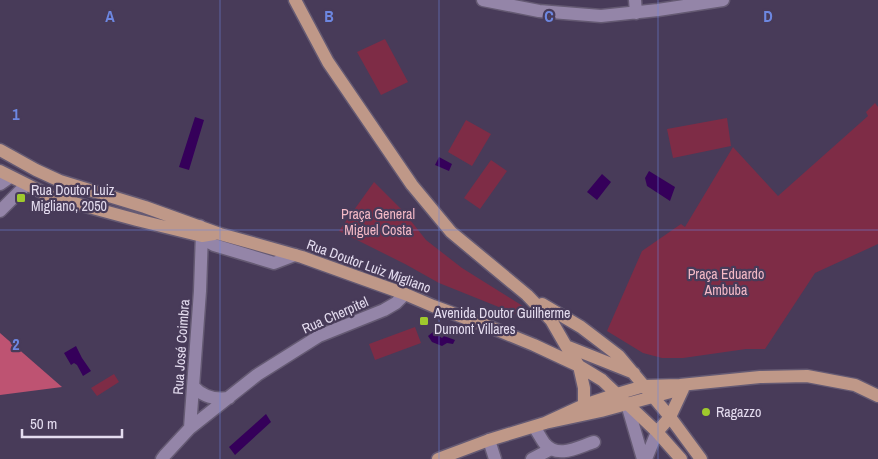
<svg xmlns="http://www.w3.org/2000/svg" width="878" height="459" font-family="'Archivo Narrow',sans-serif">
	<rect width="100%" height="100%" fill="#483b59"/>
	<path fill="#7e2c46" d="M385,39L408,82L381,95L357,52Z
		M875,103L878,107V244L815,273L765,349H746L683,358H662L643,353L607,331L642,251L681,224L685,227L733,147L778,196L868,116L866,112Z
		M727,118L731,146L673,158L667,129Z
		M466,120L491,134L472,166L448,152Z
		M491,160L507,171L480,209L464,198Z
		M374,182L403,211L426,240L462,268L526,308L521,316L439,283L405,264L339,231Z
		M415,327L421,343L375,360L369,344Z
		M114,374L119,382L97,396L91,388Z"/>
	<path fill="#be5372" d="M0,333L62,387L0,395Z"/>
	<path fill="#35005a" d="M195,117L204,120L189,170L179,167Z
		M439,157L452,164L449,171L435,165Z
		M649,171L675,187L670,201L647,186L645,178Z
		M602,174L611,182L597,200L587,192Z
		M433,332L442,338L444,336L455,340L453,344L447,343L442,346L432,342L428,336Z
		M76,346L82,358L91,371L83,376L77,365L74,363L71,365L64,353Z
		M266,414L271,422L235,455L229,447Z"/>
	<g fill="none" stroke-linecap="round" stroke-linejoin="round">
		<g stroke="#655a73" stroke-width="15">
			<path id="minor" d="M483,0L539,11L601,16L658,10L723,0
				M635,0L636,13
				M0,184L10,177
				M0,211L26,185
				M202,236L207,241L214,245L274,263L295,255
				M193,386C203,397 215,400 229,398
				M627,404L643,459
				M534,427C538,432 541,439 545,444C558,459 578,447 594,442
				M190,428L200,291L202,233L200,226
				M489,440L495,459
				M162,459L165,455L190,428L257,375L319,336L384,310L396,303L405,294
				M532,459L551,449
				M646,459L657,432"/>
		</g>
		<g stroke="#655a73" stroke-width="15">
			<path id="major" d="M295,0L328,62L412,185L451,232L527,295L551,320L566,346L579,366L584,388V405
				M0,150L36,170L60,181L145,207L220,234L302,257L405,294L433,306L490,327L534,345L579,366L602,380L657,432L681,459
				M0,171L52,197L137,220L202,236L214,234
				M542,304L581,327L619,356L670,417L701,459
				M566,346L634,373
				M545,423L584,405L617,394L644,386L680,385L760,377L807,376L855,385L878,396
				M657,432L670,417L683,389
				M438,459L489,440L545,423L601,411L678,390"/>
		</g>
		<use href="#minor" stroke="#9485a8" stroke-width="12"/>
		<use href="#major" stroke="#bf9888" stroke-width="12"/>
	</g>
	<path fill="none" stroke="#6d87e1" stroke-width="1" stroke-opacity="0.55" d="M220,0V459M439,0V459M658,0V459M0,230H878"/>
	<g fill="#9fca2d" stroke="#483b59" stroke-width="2">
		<rect x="16" y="193" width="10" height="10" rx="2.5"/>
		<rect x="419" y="316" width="10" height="10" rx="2.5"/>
		<circle cx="706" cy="412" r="5"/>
	</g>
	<g text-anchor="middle" stroke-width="4.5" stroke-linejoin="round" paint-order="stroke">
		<g font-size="14" fill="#e4dcef" stroke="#483b59" text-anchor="start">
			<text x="31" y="195">Rua Doutor Luiz<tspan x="31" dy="16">Migliano, 2050</tspan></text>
			<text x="434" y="318">Avenida Doutor Guilherme<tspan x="434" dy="16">Dumont Villares</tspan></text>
			<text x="716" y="417">Ragazzo</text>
		</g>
		<g font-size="14" fill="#f3b9c6" stroke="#483b59">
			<text x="378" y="219">Praça General<tspan x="378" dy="16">Miguel Costa</tspan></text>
			<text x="726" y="279">Praça Eduardo<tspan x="726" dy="16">Ambuba</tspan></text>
		</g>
		<g font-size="14" fill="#e4dcef" stroke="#483b59">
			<text transform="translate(369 266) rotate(20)" y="5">Rua Doutor Luiz Migliano</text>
			<text transform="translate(335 315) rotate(-24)" y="5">Rua Cherpitel</text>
			<text transform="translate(181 347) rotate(-86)" y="5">Rua José Coimbra</text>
		</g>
	</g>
	<g font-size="16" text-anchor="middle" font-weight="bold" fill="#6d87e1" stroke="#483b59" stroke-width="4.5" stroke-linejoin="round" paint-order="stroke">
		<text x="110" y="22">A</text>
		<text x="329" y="22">B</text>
		<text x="549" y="22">C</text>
		<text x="768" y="22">D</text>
		<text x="16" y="120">1</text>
		<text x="16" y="350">2</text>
	</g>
	<path d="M22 429v8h100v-8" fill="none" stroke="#e4dcef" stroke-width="2.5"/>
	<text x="30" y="429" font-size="15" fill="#e4dcef" stroke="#483b59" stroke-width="4" paint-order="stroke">50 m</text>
</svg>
